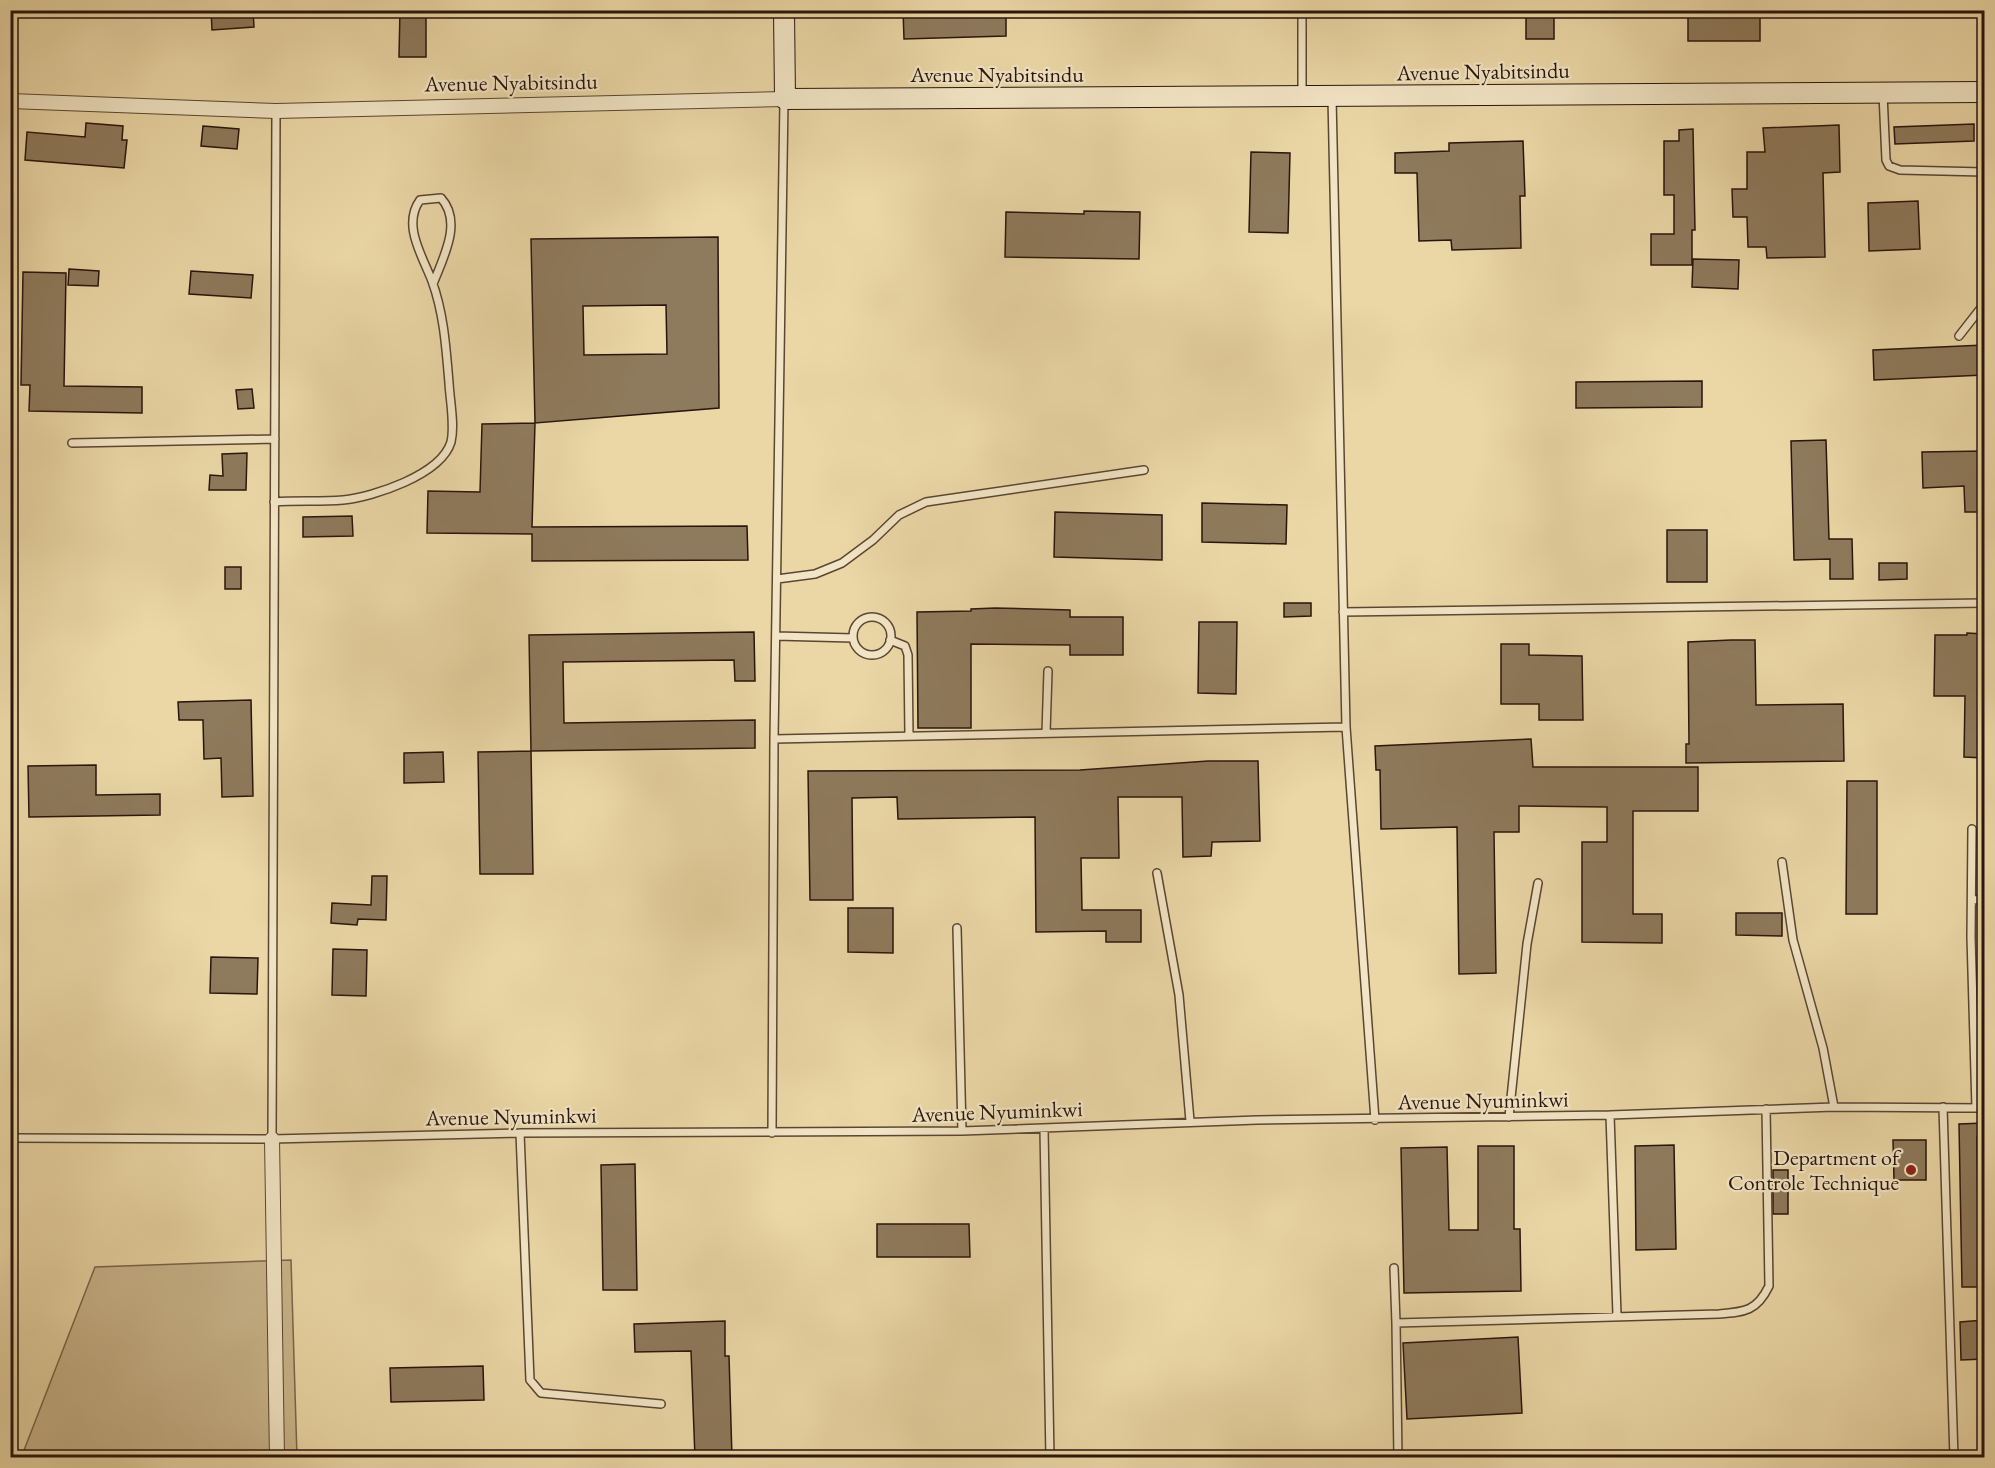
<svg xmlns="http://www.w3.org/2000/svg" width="1995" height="1468" font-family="'EB Garamond',serif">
	<rect width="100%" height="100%" fill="#ebd7a6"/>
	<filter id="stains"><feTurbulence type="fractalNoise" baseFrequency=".00333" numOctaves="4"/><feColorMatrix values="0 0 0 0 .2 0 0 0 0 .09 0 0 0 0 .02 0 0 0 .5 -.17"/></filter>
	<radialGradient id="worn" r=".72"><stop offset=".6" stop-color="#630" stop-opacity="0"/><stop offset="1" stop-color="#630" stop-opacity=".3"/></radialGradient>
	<path fill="#cab68c" stroke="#7a664c" stroke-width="1.5" d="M291,1260L297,1457L21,1458L95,1267Z"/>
	<path fill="#8e7a5c" stroke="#29150c" stroke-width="1.5" fill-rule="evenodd" d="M211,10H253L254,27L212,30Z
		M400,10H426V57H399Z
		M903,10H1006V36L904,39Z
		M1526,10H1554V39H1526Z
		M1688,10H1760V41H1688Z
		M86,123L123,126L122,140H127L124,168L25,160L27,132L85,137Z
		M1974,124V141L1895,144L1894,127Z
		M1839,125L1840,172L1823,173L1825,257L1767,258L1766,247H1748L1747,217H1733L1732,189H1747V152H1765L1763,128Z
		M203,126L239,129L237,149L201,146Z
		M1693,129L1695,230H1692V265H1651V234H1674V195H1664V141H1679V130Z
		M1523,141L1525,196H1520L1521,248L1452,250L1451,240L1419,241L1417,173H1395V153L1449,151V143Z
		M1251,152L1290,153L1288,233L1249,232Z
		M1918,201L1920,249L1869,251L1868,203Z
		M1084,211L1140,212L1139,259L1005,257L1006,212L1084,214Z
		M718,237L719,408L535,423L531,239ZM666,305L667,354L584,355L583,306Z
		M1693,259L1739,260L1738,289L1692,287Z
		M69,269L99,271L98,286L68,285Z
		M191,271L253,275L251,298L189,294Z
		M23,272L66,273L64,386L142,387V413L29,411L30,385H21Z
		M1984,345V375L1874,380L1873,350Z
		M1702,381V407L1576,408V382Z
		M252,389L254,408L238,409L236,390Z
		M535,423L532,527L747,526L748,560L532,561V534L427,533L428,491L480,492L482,424Z
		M1826,440L1829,539H1852L1853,579H1830V559L1794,560L1791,441Z
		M1984,451V512H1965L1964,486L1923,488L1922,452Z
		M247,453L246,490H209L210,475L223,476L222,454Z
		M1202,503L1287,505L1286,544L1202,542Z
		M1055,512L1162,515V560L1054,557Z
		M352,516L353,536L303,537V517Z
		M1667,530H1707V582H1667Z
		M1879,563H1907V579L1879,580Z
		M225,567H241V589H225Z
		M1284,603H1311V616L1284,617Z
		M995,608L1070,610V617H1123V655H1070V645L971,644V728H918L917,612L971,611V609Z
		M1199,622H1237L1236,694L1198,693Z
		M754,632L755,681H735L734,660L563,662L564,723L755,720V748L531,751L529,635Z
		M1967,633L1984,634V758L1964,757L1965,696H1934L1935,635H1967Z
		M1731,640H1755L1756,705L1843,704L1844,761L1686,763V744H1689L1688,642Z
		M1501,644H1529V655L1582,656L1583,720H1539V704H1501Z
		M251,700L253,796L222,797L221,758L204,759L203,720H179L178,702Z
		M1531,739L1533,767H1698V811H1633V914H1662V943L1582,942V842H1607V807L1519,806V832H1494L1496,973L1459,974L1457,827L1381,829L1380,770H1376L1375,746Z
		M531,751L533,874H480L478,752Z
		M443,752L444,782L404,783V753Z
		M1208,761H1258L1260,841L1212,842L1211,856L1183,857L1182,797H1118L1119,858H1081L1082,910H1141V942H1106V931L1036,932L1035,817L898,819L897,797L852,798L853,900H810L808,771L1080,770Z
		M96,765V795L160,794V815L29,817L28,766Z
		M1847,781H1877V914H1846Z
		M372,876H387L386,920L358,919L357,925L331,923L332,903L371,905Z
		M848,908H893V953L848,952Z
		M1736,913H1782V936L1736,935Z
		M333,949L367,950L366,996L332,995Z
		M211,957L258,958L257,994L210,993Z
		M1984,1123V1137H1977L1979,1287H1962L1959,1124Z
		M1893,1140H1926V1180H1894Z
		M1674,1145L1676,1249L1636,1250L1635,1146Z
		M1478,1146H1514V1229H1520L1521,1291L1404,1293L1401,1148L1447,1147L1449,1230H1478Z
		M635,1164L637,1290H603L601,1165Z
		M1773,1170H1788V1214H1773Z
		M877,1224H969L970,1257H877Z
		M1984,1320V1359L1961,1360L1960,1322Z
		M725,1321V1356H729L732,1458H695L691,1351L635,1352L634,1324Z
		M1518,1337L1522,1413L1407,1419L1403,1343Z
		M483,1366L484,1400L391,1402L390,1368Z"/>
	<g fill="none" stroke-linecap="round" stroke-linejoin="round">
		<g stroke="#5a4632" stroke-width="10">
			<path id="lane" d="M1883,94L1886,160L1889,166L1900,170L1984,172
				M1302,95V10
				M1332,98L1346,727L1375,1120
				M1959,336L1984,304
				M72,443L275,439
				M274,502C297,500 320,502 343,500C373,497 441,475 451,442C455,425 450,401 449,383C446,348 444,314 432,281C422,255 402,225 420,200L441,198C463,222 443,258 433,284
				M777,579L815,574L842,563L873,540L899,515L926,502L1144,470
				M1343,612L1984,603
				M853 636a19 19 0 1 1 38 0a19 19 0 1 1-38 0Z
				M776,636L853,638
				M890,640L905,646L908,655L909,736
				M1046,733L1048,671
				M774,739L1346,727
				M1972,829L1971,937L1976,1108
				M1782,862L1793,940L1823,1048L1834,1107
				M1157,873L1179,995L1190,1121
				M1973,900L1984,899
				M957,928L962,1131
				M1943,1107L1954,1458
				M1610,1115L1617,1315
				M1509,1117L1527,944L1538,883
				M1044,1129L1050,1458
				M520,1133L530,1380L541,1393L661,1404
				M772,1133L774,739L784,101
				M10,1138L272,1139L520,1133L962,1131L1257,1120L1610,1115L1834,1107L1984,1108
				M272,1139L276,111
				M1394,1268L1396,1323
				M1398,1458L1396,1323L1719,1314C1745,1312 1757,1311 1769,1286L1766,1109"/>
		</g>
		<g stroke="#5a4632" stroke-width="16">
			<path id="street" d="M10,101L276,111L785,99
				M272,1139L277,1458"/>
		</g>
		<g stroke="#29150c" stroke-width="22">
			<path id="secondary" d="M784,10L785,99L1984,92"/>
		</g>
		<use href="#lane" stroke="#f2e5c5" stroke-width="7"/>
		<use href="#street" stroke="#f2e5c5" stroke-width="14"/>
		<use href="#secondary" stroke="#f2e5c5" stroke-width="20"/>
	</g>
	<circle fill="#8f2418" stroke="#f2e5c5" stroke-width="2" cx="1911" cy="1170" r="6"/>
	<g text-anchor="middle" stroke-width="4.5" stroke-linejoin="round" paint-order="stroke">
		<g font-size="22" fill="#29150c" stroke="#f2e5c5">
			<text transform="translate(1483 71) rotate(-1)" y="8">Avenue Nyabitsindu</text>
			<text x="997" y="82">Avenue Nyabitsindu</text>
			<text transform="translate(511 82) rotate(-1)" y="8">Avenue Nyabitsindu</text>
			<text transform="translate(1483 1100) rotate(-1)" y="8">Avenue Nyuminkwi</text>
			<text transform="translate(997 1111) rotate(-2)" y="8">Avenue Nyuminkwi</text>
			<text transform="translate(511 1116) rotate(-1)" y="8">Avenue Nyuminkwi</text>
		</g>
		<g font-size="22" fill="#29150c" stroke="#f2e5c5" text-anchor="end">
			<text x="1899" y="1165">Department of<tspan x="1899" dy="25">Controle Technique</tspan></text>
		</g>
	</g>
	<rect width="1995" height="1468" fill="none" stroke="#ebd7a6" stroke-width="36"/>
	<rect x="12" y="12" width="1971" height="1444" fill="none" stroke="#29150c" stroke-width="3"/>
	<rect x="18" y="18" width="1959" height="1432" fill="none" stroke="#29150c" stroke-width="1.5"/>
	<rect width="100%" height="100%" filter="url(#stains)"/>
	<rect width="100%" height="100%" fill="url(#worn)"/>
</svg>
